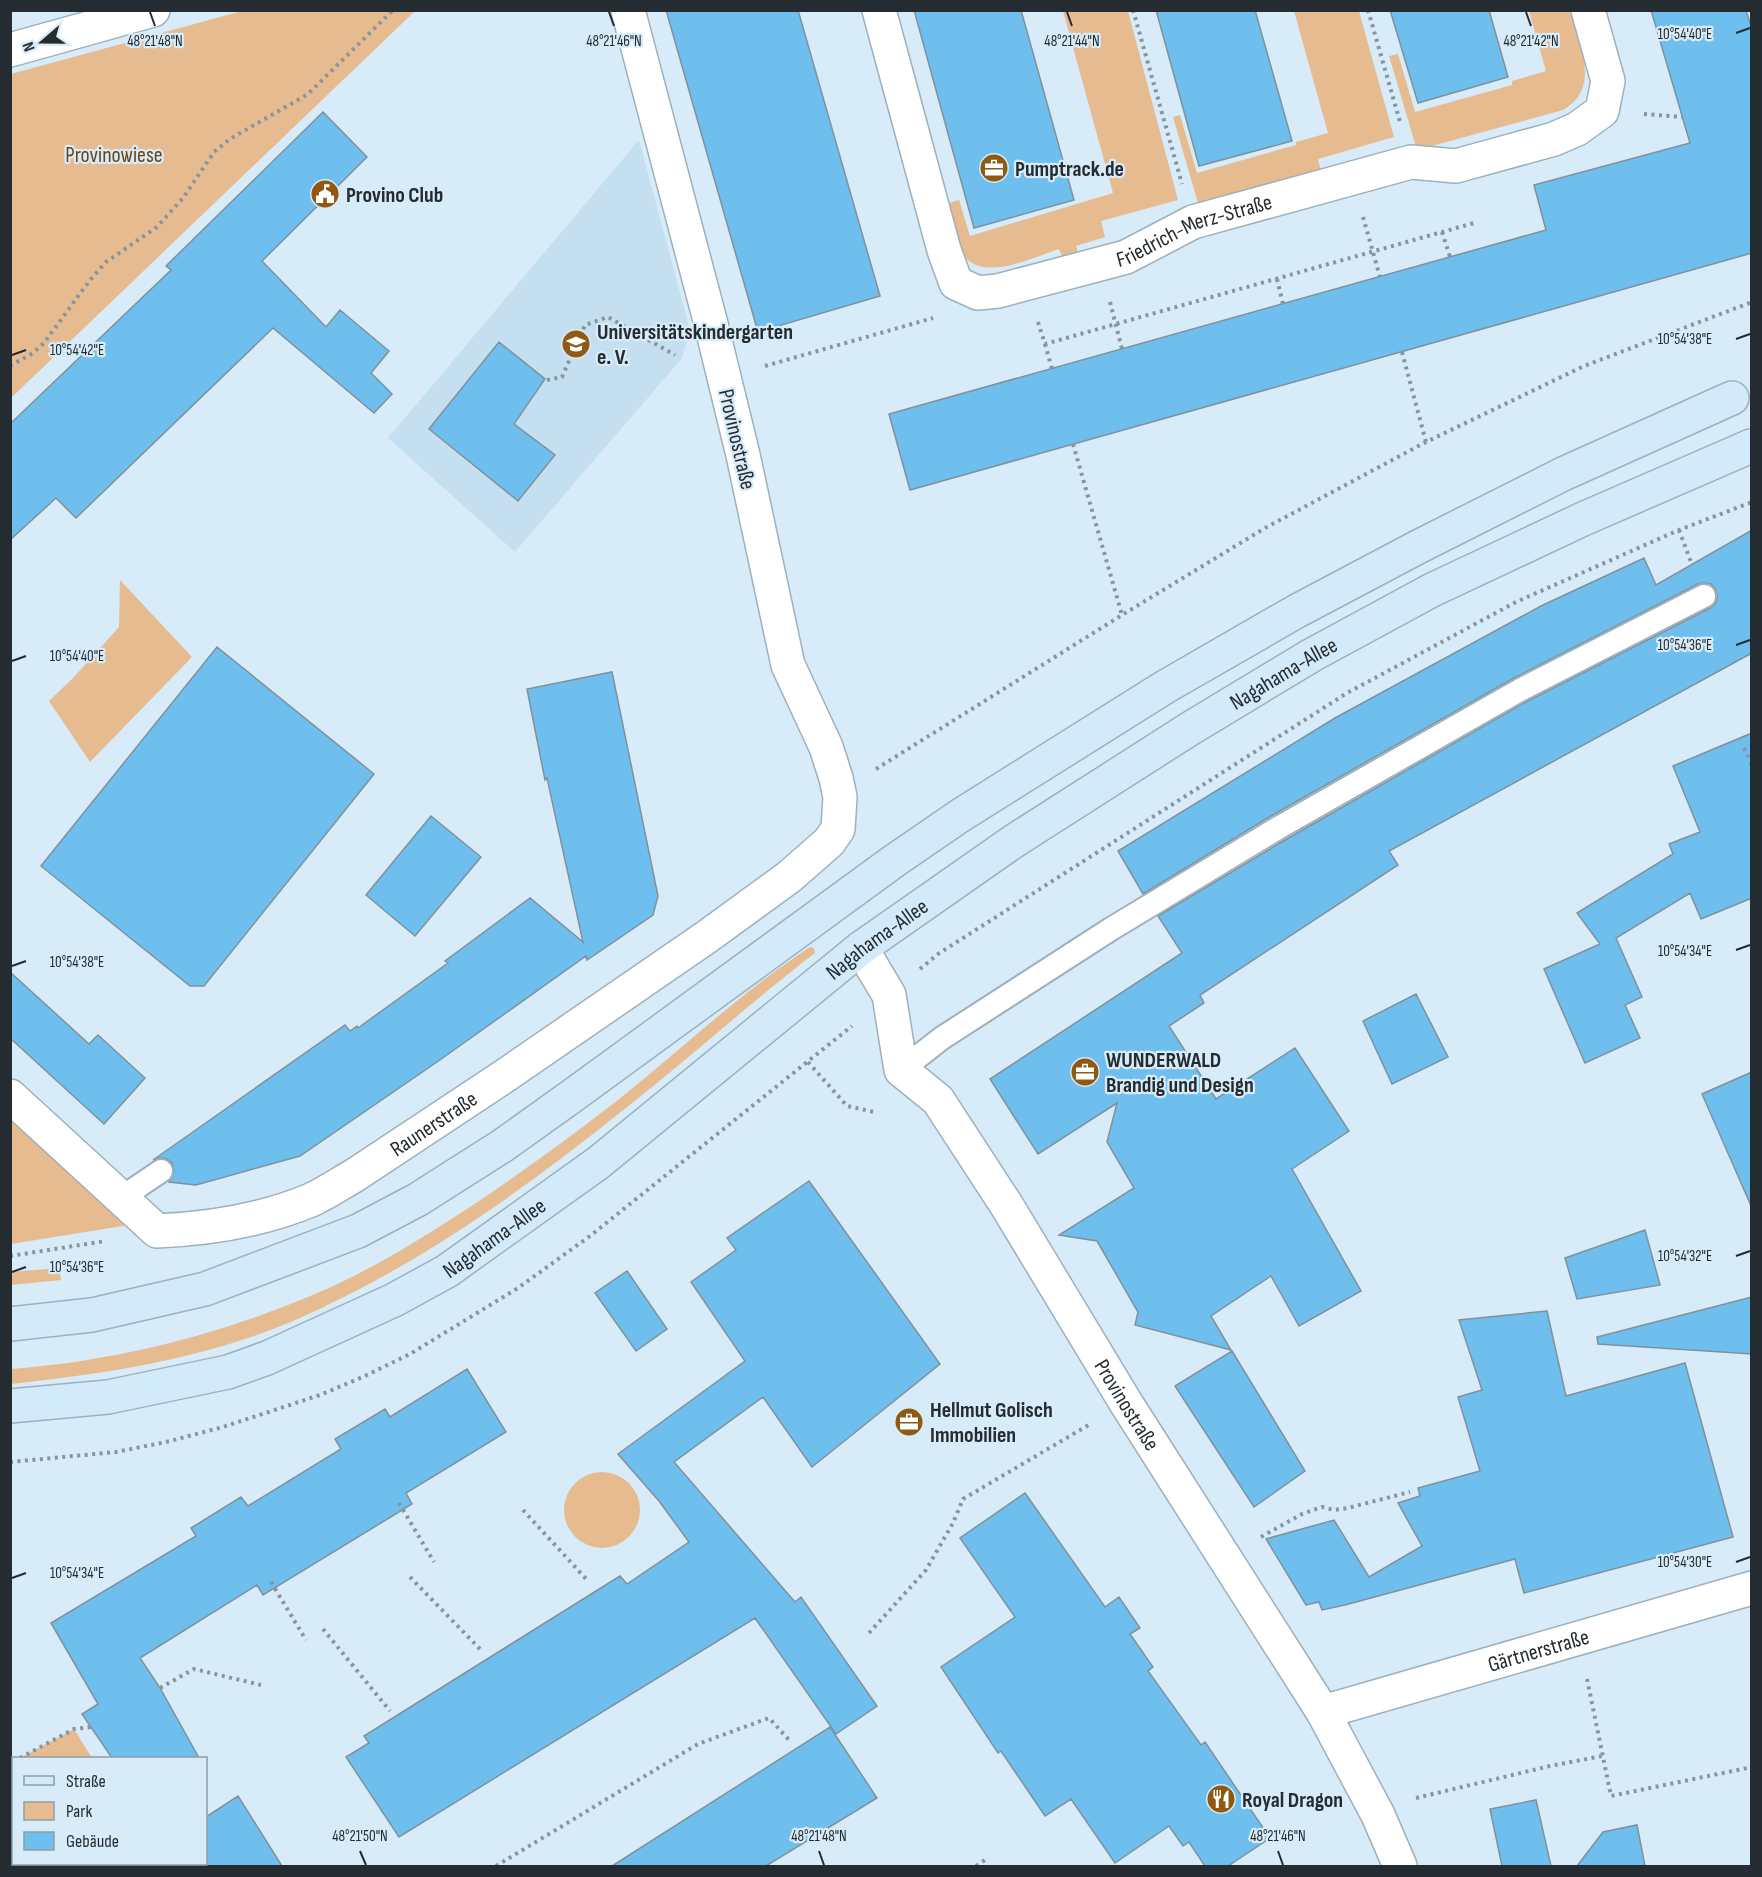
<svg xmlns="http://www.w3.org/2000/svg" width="1762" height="1877" font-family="'Sofia Sans Condensed',sans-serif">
	<rect width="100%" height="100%" fill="#d7ebf8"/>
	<path fill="#c4dff0" d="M639,140L690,330L682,358L515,552L388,438Z"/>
	<path fill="#e7bb90" d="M242,11H415L11,398V74Z
		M1063,11H1128L1178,200L1101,221L1105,237L1076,246L1080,259L1065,263L1059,249C1034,257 984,282 964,256C957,247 950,216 946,204L959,200L970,236L1113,193Z
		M1294,11H1359L1394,137L1318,159L1322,176L1200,210L1173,117L1180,115L1197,173L1296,145V142L1328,133Z
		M1529,11H1570C1579,44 1602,88 1563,110L1417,150L1389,56L1398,54L1415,112L1512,85V81L1546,71Z
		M120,580L192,657L90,762L49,701L73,678L119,627Z
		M810,947L814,948L815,953C751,1002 691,1057 627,1107C524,1190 415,1268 293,1321C204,1359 106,1374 11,1384V1369C115,1361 219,1335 315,1294C372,1270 424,1237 476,1203C525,1170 572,1136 618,1100C682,1049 741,992 810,947Z
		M11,1118L129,1225L11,1244Z
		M59,1268L61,1280L11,1285V1272Z
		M564 1510a38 38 0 1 1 76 0a38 38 0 1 1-76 0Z
		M74,1729L92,1758H20Z
		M13,1762L14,1864H157L159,1866H11L10,1764Z"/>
	<path fill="#6fbfee" stroke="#7f919c" stroke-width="1.5" d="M666,10H798L880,296L758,332Z
		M914,10H1021L1074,200L974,228Z
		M1156,10H1255L1292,141L1199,166Z
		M1390,10H1489L1508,77L1418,103Z
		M1651,10H1746L1752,29V253L910,490L889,414L1546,230L1534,185L1690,143Z
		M323,112L367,157L262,261L326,327L340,310L389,351L371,373L392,394L374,413L273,328L76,518L56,498L10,540V424L171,270L166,266Z
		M499,342L545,379L514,424L555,455L518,501L429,429Z
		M1752,530V653L1389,851L1398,865L1200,995L1204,1003L1169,1026L1216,1099L1295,1048L1349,1131L1292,1169L1361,1291L1299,1326L1271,1276L1211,1316L1231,1350L1135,1325L1138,1312L1097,1241L1059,1235L1134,1188L1107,1142L1117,1103L1038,1154L990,1079L1182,953L1158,916L1285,840L1526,702L1710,608L1716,603L1717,597L1716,590L1711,584L1704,583L1698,584L1514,678L1271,816L1143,894L1118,851L1335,718L1541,606L1644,558L1656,585Z
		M217,647L374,774L204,986H190L41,866Z
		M612,672L658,896L653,915L587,960L586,956L437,1062L300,1156L196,1185L169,1182L174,1171L172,1163L167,1159L161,1158L153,1160L345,1025L350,1031L357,1026L358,1028L448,963L445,961L530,898L583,942L547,778L545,780L527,689Z
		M1752,733V898L1701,919L1690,893L1616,938L1642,997L1625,1005L1640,1038L1585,1063L1544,969L1600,944L1577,913L1673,854L1669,844L1700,832L1673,766Z
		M431,816L481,857L415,936L366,895Z
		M10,972L89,1044L98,1035L145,1078L104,1124L10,1038Z
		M1416,994L1448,1057L1392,1084L1363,1021Z
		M1752,1072V1208L1702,1094Z
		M809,1181L940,1364L812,1467L763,1397L674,1462L795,1602L801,1597L877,1706L836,1734L755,1618L399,1837L346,1757L369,1743L364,1736L620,1576L627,1584L689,1542L659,1501L618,1454L745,1361L691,1282L736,1250L727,1238Z
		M1645,1230L1660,1285L1577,1299L1565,1258Z
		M627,1271L667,1329L636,1351L595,1293Z
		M1752,1297V1354L1598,1344L1597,1337Z
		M1547,1311L1566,1396L1685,1363L1733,1537L1524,1593L1515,1559L1345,1605L1322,1610L1319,1602L1306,1605L1266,1539L1334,1520L1369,1577L1422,1546L1398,1503L1420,1496L1418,1488L1480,1471L1458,1397L1482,1390L1459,1320Z
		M1232,1351L1305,1471L1254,1507L1175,1386Z
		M467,1369L506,1432L406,1493L412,1504L263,1595L257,1585L140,1658L160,1688L199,1758H112L82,1714L98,1704L51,1623L196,1536L191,1528L241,1497L248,1506L341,1449L335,1439L385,1409L390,1417Z
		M1025,1493L1105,1607L1119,1597L1140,1628L1130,1634L1153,1667L1148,1671L1201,1745L1205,1742L1270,1838L1228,1866H1205L1189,1842L1183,1846L1169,1826L1115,1863L1071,1799L1045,1816L1001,1751L998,1753L941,1667L1015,1617L960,1538Z
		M830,1727L877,1798L766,1866H612Z
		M238,1796L282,1866H206V1817Z
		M1536,1800L1551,1866H1502L1490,1809Z
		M1637,1825L1645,1866H1577L1603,1832Z"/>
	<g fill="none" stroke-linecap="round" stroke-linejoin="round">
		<g stroke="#9db0bc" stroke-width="26">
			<path id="lane" d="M901,1070L942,1038L1111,929L1278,828L1520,690L1704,596
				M121,1198L161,1171"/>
		</g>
		<g stroke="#9db0bc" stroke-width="36">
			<g id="street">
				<path id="s1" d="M879,10L944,250L956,283L978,293L998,291L1126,257L1193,222L1411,162L1456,166L1554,139L1577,129L1602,111L1608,81L1588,10"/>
				<path d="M10,50L153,10"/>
				<path id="s2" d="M861,948L889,995L901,1070L938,1100L1007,1206L1126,1403L1323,1712L1378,1815L1400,1866"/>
				<path id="s3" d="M10,1096L157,1231C208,1229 263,1220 311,1200C326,1193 341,1183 355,1175L506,1075L708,936L789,877L829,842L838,829L840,797L836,778L826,747L788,665L743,455L711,324L628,10"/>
				<path id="s4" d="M1323,1712L1752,1588"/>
			</g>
		</g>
		<g stroke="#9db0bc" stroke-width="36">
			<g id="secondary">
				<path d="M10,1324L92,1315L205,1289L358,1231L417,1200L502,1146L572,1096L894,861L961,815L1165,687L1297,611L1418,547L1563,474L1732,398"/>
				<path id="s5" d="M10,1406L108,1397L228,1372L267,1358L394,1300L447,1271L598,1163L861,948L1014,841L1191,728L1312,655L1432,590L1583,519L1751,446"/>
			</g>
		</g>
		<path stroke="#87959f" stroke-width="4" stroke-dasharray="3 4.5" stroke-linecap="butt" d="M1133,10L1182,184
			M1368,10L1400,122
			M1644,114L1682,117
			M1363,217L1380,277
			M1442,232L1450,257
			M1277,279L1283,304
			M1110,302L1122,349
			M1038,322L1045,344L1474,223
			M1045,344L1052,369
			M1402,352L1426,442
			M10,366L33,353L44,343L90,280L106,262L157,227L183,198L214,152L230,139L308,94L393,10
			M765,366L933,318
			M547,380L562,377L585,325L608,317L675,355
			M1073,444L1122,615
			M1679,530L1691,562
			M1744,748L1752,765
			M876,769L1122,615L1265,528L1426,442L1584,366L1752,302
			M920,969L938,954L1347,693L1516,602L1679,530L1752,502
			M808,1062L847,1106L874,1112
			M10,1256L106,1241
			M10,1462L116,1452L166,1442L223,1427L320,1395L365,1376L410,1354L518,1288L590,1236L852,1026
			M399,1503L434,1562
			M523,1510L588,1581
			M1261,1537L1302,1514L1322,1507L1334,1510L1348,1508L1410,1492
			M410,1577L480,1649
			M271,1582L306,1640
			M323,1629L390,1711
			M869,1633L926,1570L953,1523L963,1499L1092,1423
			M1587,1679L1611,1796L1752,1767
			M160,1688L194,1669L261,1685
			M20,1758L74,1729L91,1727
			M10,1764L14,1762
			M1416,1798L1550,1766L1602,1756
			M496,1866L698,1744L769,1718L790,1741
			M976,1866L988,1858"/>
		<use href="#lane" stroke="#fff" stroke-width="22"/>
		<use href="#street" stroke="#fff" stroke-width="33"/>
		<use href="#secondary" stroke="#d2eaf9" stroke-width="33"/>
	</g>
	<path fill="none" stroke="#252c31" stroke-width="2" d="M150,12L155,26M609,12L614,26M1067,12L1072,26M1526,12L1531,26M1736,33L1750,28M1736,339L1750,334M12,355L26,350M1736,645L1750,640M12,661L26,656M1736,950L1750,945M12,966L26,961M1736,1256L1750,1251M12,1272L26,1267M1736,1562L1750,1557M12,1578L26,1573M360,1851L366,1865M819,1851L824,1865M1278,1851L1283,1865"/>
	<defs>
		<g id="office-disc" transform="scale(1.5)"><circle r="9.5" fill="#905811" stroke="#d7ebf8"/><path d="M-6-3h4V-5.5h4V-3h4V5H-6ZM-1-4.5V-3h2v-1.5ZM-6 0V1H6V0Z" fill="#fff"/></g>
		<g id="civic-disc" transform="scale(1.5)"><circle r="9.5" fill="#905811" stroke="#d7ebf8"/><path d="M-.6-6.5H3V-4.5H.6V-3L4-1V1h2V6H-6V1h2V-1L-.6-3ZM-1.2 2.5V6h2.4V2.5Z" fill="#fff"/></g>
		<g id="school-disc" transform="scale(1.5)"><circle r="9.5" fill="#905811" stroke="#d7ebf8"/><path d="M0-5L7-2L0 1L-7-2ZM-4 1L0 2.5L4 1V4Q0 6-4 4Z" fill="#fff"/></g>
		<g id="restaurant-disc" transform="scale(1.5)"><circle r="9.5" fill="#905811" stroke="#d7ebf8"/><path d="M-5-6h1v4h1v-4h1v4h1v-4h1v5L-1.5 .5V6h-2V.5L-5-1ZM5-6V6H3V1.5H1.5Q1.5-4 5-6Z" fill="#fff"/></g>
	</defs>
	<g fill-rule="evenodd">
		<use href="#office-disc" x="994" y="168"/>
		<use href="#civic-disc" x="325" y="194"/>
		<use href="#school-disc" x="576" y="344"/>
		<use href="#office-disc" x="1085" y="1072"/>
		<use href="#office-disc" x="909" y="1422"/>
		<use href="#restaurant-disc" x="1221" y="1799"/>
	</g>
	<g text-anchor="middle" stroke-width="4.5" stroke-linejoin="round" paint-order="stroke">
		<g font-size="22" fill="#6c4417" stroke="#d7ebf8">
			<text x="114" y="162">Provinowiese</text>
		</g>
		<g font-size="22" font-weight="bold" fill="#252c31" stroke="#d7ebf8" text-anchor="start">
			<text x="1015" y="176">Pumptrack.de</text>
			<text x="346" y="202">Provino Club</text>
			<text x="597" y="339">Universitätskindergarten<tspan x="597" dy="25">e. V.</tspan></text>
			<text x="1106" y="1067">WUNDERWALD<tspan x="1106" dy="25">Brandig und Design</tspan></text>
			<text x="930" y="1417">Hellmut Golisch<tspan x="930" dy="25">Immobilien</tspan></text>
			<text x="1242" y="1807">Royal Dragon</text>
		</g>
		<g font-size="22" fill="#252c31" stroke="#d7ebf8">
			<text dy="8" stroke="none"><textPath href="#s1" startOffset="534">Friedrich-Merz-Straße</textPath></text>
			<text transform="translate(738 439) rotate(77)" y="8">Provinostraße</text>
			<text dy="8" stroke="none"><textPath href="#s5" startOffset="1492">Nagahama-Allee</textPath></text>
			<text dy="8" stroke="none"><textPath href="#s5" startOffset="1006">Nagahama-Allee</textPath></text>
			<text dy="8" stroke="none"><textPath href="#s3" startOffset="502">Raunerstraße</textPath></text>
			<text dy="8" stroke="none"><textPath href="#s5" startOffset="520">Nagahama-Allee</textPath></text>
			<text dy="8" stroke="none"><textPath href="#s2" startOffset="537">Provinostraße</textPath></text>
			<text dy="8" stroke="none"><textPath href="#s4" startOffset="224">Gärtnerstraße</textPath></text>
		</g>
	</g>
	<g font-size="15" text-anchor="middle" fill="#252c31" stroke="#d7ebf8" stroke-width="4.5" stroke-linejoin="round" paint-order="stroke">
		<text x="1685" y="39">10°54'40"E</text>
		<text x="155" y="46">48°21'48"N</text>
		<text x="614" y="46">48°21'46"N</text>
		<text x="1072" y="46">48°21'44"N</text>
		<text x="1531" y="46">48°21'42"N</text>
		<text x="1685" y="344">10°54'38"E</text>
		<text x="77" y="355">10°54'42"E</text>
		<text x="1685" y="650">10°54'36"E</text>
		<text x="77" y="661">10°54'40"E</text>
		<text x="1685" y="956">10°54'34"E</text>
		<text x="77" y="967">10°54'38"E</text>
		<text x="1685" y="1261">10°54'32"E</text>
		<text x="77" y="1272">10°54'36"E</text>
		<text x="1685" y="1567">10°54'30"E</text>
		<text x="77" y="1578">10°54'34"E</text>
		<text x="360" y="1841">48°21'50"N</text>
		<text x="819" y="1841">48°21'48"N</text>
		<text x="1278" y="1841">48°21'46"N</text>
	</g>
	<rect width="1762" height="1877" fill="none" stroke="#252c31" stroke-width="24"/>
	<rect x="12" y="1757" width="195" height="108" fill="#d7ebf8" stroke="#909fa8" stroke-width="1.5"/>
	<rect x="24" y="1776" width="30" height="9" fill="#d2eaf9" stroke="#909fa8" stroke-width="1.5"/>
	<text x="66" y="1787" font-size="18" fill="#252c31">Straße</text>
	<rect x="24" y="1802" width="30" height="18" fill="#e7bb90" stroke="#909fa8" stroke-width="1.5"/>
	<text x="66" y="1817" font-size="18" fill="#252c31">Park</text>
	<rect x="24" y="1832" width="30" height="18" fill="#6fbfee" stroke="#909fa8" stroke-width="1.5"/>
	<text x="66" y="1847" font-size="18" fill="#252c31">Gebäude</text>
	<g transform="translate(42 42) rotate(250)" stroke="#d7ebf8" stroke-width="4.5" paint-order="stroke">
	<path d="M0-4.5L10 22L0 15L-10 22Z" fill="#252c31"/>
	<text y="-9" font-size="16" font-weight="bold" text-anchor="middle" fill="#252c31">N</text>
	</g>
</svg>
